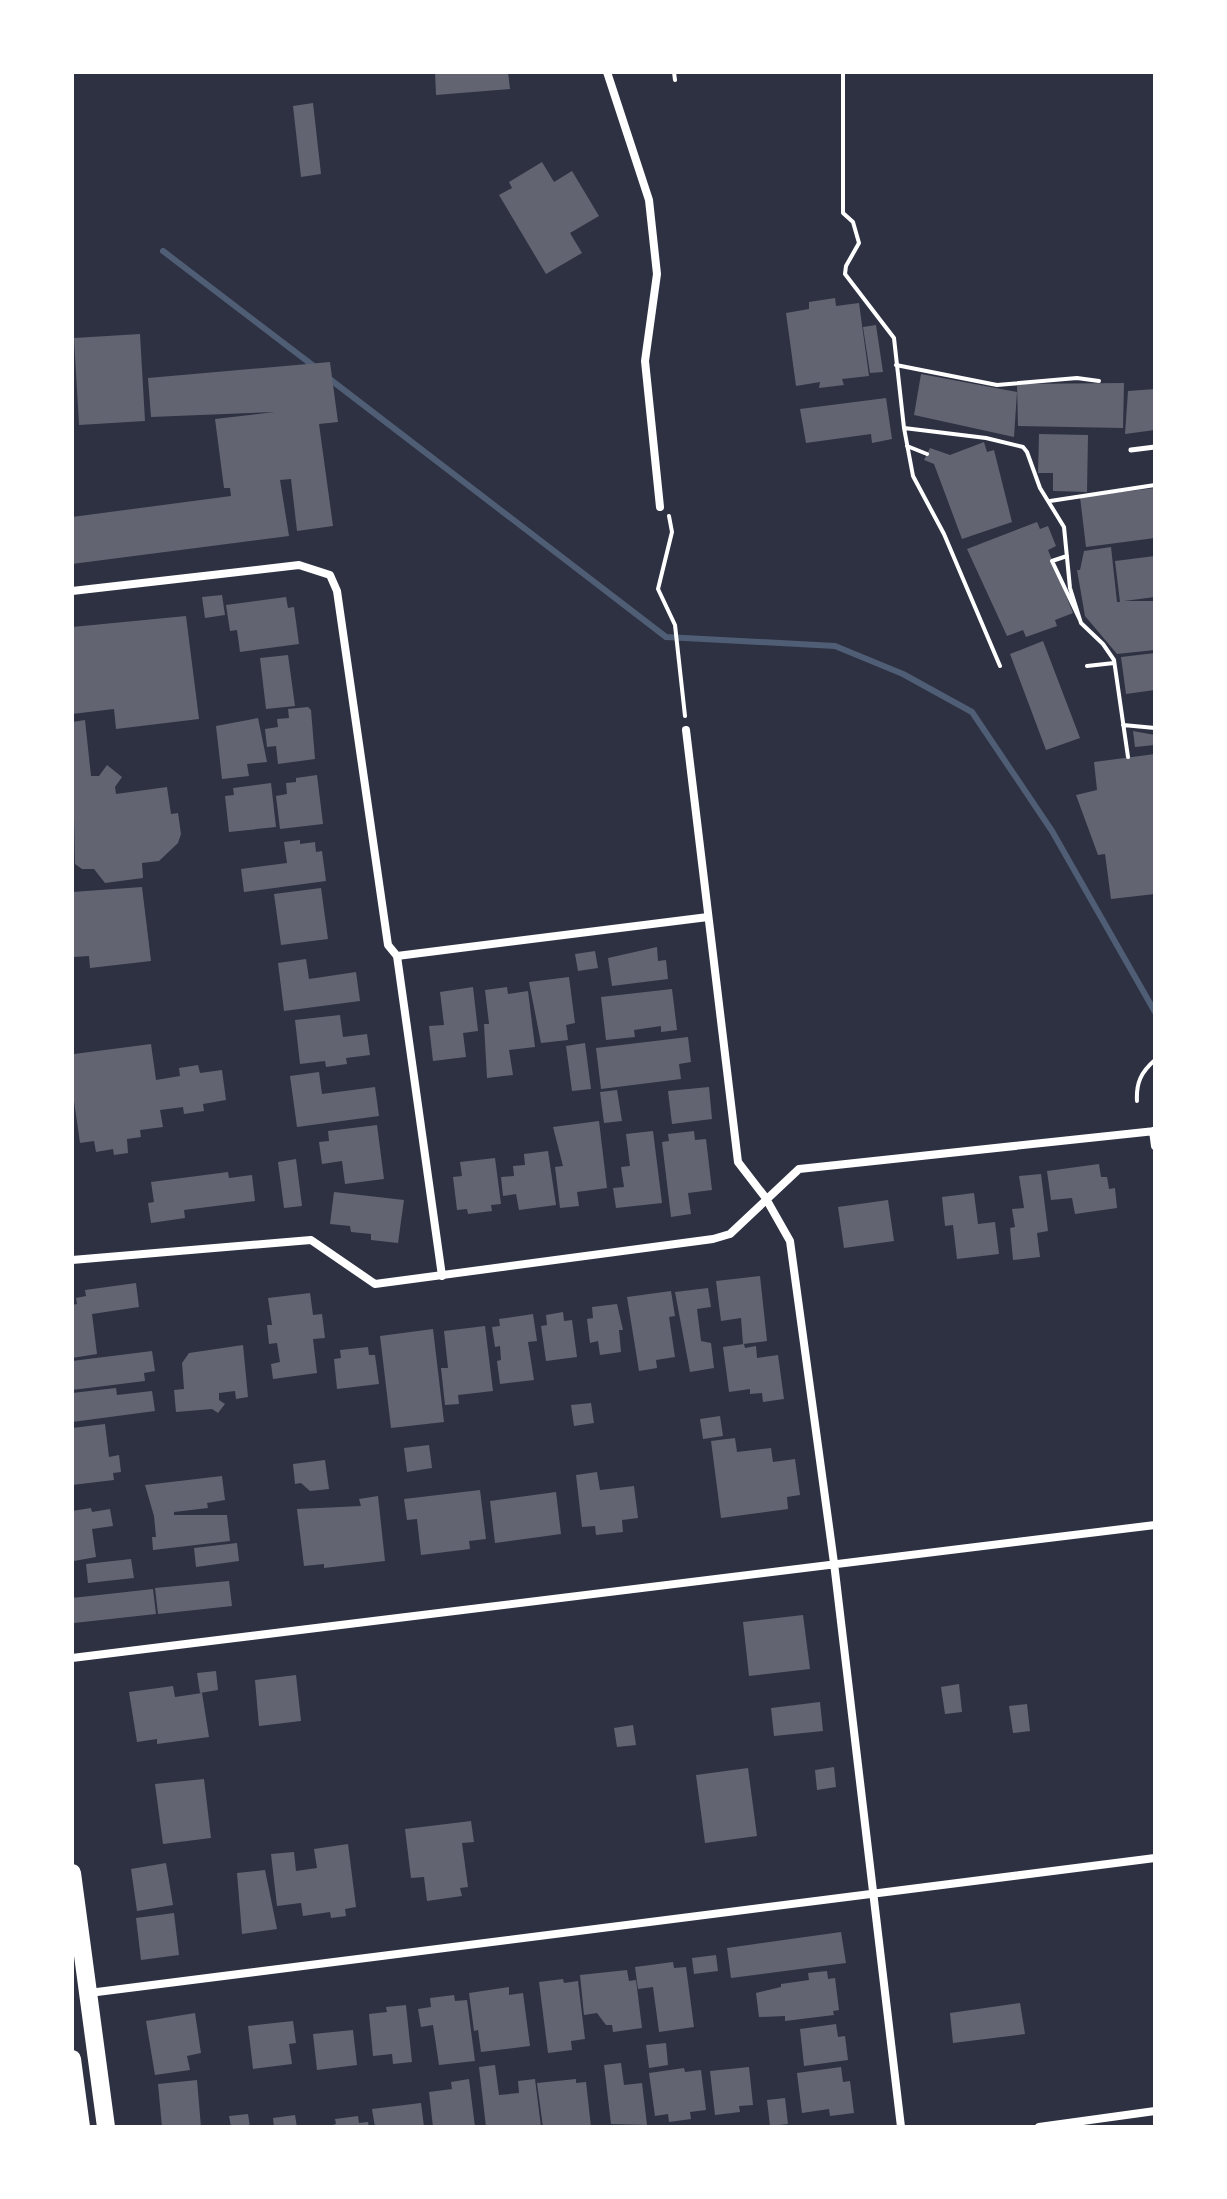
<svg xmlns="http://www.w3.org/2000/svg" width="1227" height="2199" font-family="'Noto Sans',sans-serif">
	<rect width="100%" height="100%" fill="#2d3142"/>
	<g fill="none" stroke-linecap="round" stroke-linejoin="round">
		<path stroke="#4f5d75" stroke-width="6" d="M163,251L315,367
			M327,377L666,637L835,646L903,674L972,712L1052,831L1155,1012"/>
	</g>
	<path fill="#626471" d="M435,72H508L510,89L436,95Z
		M313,103L321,174L301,177L293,106Z
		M542,162L554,182L572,171L599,216L570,233L582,253L546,274L499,195L512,188L509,182Z
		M835,298L836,306L859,303L869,376L842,379L844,385L819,388L820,382L796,386L786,313L809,309V302Z
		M876,325L883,372L870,373L863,327Z
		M140,334L145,421L79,425L74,338Z
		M330,362L338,422L319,424L333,526L297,531L291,479L280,480L289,536L72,564V517L231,496L230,488H224L215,419L275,412L151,417L148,378Z
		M921,374L1017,392L1014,437L914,415Z
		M1124,383L1123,428L1018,426L1017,384Z
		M1155,389V430L1125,434L1128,391Z
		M886,398L892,439L872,443L871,434L806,443L800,409Z
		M1039,434L1088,435L1087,492L1053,491V473H1038Z
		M984,442L987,452L994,450L1012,522L962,539L934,464L924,460L930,448L950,455Z
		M1155,488V538L1086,547L1080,497Z
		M1037,522L1040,529L1048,526L1056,546L1048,550L1073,613L1055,620L1057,626L1026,637L1023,630L1007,636L967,549Z
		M1111,547L1117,602H1120L1115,561L1155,556V597L1124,601H1155V650L1117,654L1085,616L1077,570H1080L1084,551Z
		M222,595L225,615L205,618L202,597Z
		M286,597L288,608L294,607L299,644L240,652L237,630L230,631L226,605Z
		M186,616L199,719L116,729L114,709L72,714V627Z
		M1043,641L1080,738L1046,750L1010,654Z
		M1155,653V690L1126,694L1121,657Z
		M288,655L295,706L266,709L260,658Z
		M308,707L311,710L315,759L278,764L276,746L267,747L265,729L278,727L277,719L289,718L288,709Z
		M258,718L267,762L247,764L249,776L222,779L216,726Z
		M85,720L91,776H99L107,765L122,777L115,787L116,794L167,787L171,814L178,813L181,834L178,843L159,861L142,863L143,878L105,883L94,869H82L75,864L72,722Z
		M1133,731L1155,735V745L1135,747Z
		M1155,754V894L1111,899L1105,854L1098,855L1076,795L1097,790L1094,762Z
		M317,775L323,824L280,829L276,796L287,794L286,783L296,782V778Z
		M271,783L276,827L229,832L225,796L234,795L233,788Z
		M300,840V844L315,842L316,852L322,851L326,881L244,892L241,869L287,863L284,842Z
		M142,887L151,961L90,968L89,956L74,957L72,892Z
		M321,888L328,939L281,945L274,894Z
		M657,947L658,961L666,960L668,979L612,986L608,958Z
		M595,951L598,968L578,971L575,954Z
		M306,959L309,979L356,972L360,1001L284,1011L278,963Z
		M569,977L575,1023L566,1025L568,1040L541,1043L529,982Z
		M473,987L478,1031L463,1033L466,1057L433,1061L429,1026L444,1025L440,992Z
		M507,987L508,994L528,991L535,1047L509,1050L513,1075L487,1078L484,1024H489L485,990Z
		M672,989L677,1030L661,1032V1026L634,1030L635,1037L606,1040L601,997Z
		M340,1015L343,1037L367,1034L370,1055L346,1058L347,1064L326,1067L325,1061L300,1064L295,1020Z
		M688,1037L691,1062L679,1064L681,1079L601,1089L596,1048Z
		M585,1043L591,1089L572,1091L566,1046Z
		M151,1044L156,1080L180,1076L179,1068L198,1065L200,1073L222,1070L226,1100L203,1104L204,1111L184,1114L183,1107L160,1110L163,1127L140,1130L141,1137L127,1139L128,1153L114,1155L113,1149L96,1152L94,1141L80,1143L72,1087L74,1054Z
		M319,1072L322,1094L375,1087L379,1116L297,1127L290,1076Z
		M709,1087L712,1119L672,1124L668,1091Z
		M617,1090L622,1121L604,1123L600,1092Z
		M599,1121L607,1188L577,1192L579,1206L560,1208L555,1167L563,1166L553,1127Z
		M377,1125L384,1179L345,1184L342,1161L322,1164L319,1142L329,1141L328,1131Z
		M653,1131L662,1203L616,1208L613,1188L624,1187L621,1167L630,1166L626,1134Z
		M694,1131L695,1140L706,1139L712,1190L688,1193L691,1214L671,1217L662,1142L669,1141L668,1134Z
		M548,1151L556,1205L519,1210L516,1194L503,1196L501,1177L514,1176L513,1166L525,1165L524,1154Z
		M495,1158L501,1204L491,1205L492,1211L468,1214L467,1209L457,1210L453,1177L462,1176L460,1162Z
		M296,1159L302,1206L284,1208L278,1162Z
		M1099,1164L1101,1177H1107L1109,1189L1115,1188L1117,1208L1075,1214L1072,1198L1051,1200L1047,1171Z
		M228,1172L229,1178L252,1175L255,1201L184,1210L185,1218L151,1223L148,1203L154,1202L151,1182Z
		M1041,1174L1048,1231L1037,1233L1040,1257L1013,1260L1010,1228L1015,1227L1012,1209L1024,1208L1019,1176Z
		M334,1192L404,1200L398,1243L371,1240V1234L351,1232L350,1226L330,1224Z
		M974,1193L978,1224L995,1222L999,1254L957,1259L953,1225L945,1226L942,1197Z
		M888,1200L894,1241L844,1248L838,1207Z
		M760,1276L767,1341L743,1344L741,1318L721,1321L716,1281Z
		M136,1283L139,1307L92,1314L97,1354L72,1358V1305L77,1304L76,1298L86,1296L85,1290Z
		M708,1288L711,1307L697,1309L701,1341L711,1343L714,1368L690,1372L675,1292Z
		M671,1291L675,1316L669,1317L675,1357L656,1360L657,1368L639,1371L627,1297Z
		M310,1293L313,1315L322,1314L325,1338L313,1339L317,1373L273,1379L271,1364L280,1362L277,1343L269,1344L267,1325H272L268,1298Z
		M617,1304L623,1330H619L621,1352L600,1355L598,1341L590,1343L587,1319L593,1318L592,1307Z
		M563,1312L564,1321L572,1320L577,1357L546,1361L541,1326L547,1325L546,1315Z
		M533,1314L537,1341L528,1342L534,1380L500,1384L497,1361L501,1360L500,1346L495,1347L492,1327L500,1326L499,1319Z
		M485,1326L493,1391L458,1395L459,1404L445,1405L441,1368H448L444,1331Z
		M433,1329L444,1422L391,1428L380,1336Z
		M744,1344L745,1348L756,1346L757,1358L778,1355L784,1399L763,1402L762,1393L750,1394V1389L729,1392L723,1347Z
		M243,1345L248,1397L236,1399L235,1391L219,1393V1400L225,1404L218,1413L212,1409L176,1412L174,1390L184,1389L182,1363L189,1353Z
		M368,1347L369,1355H375L379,1384L337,1389L334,1359L341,1358L340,1350Z
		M152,1351L155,1371L144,1373L145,1381L72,1390V1361Z
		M116,1388L117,1395L152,1391L155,1411L72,1422V1393Z
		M591,1403L594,1423L574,1426L571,1405Z
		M720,1416L723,1436L703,1439L700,1419Z
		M105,1424L109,1457L119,1455L121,1472L113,1473L114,1480L72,1485V1428Z
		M735,1438L737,1452L771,1448L773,1462L795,1459L800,1495L787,1497L788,1509L721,1518L711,1441Z
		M429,1445L432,1468L407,1472L404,1448Z
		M325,1460L329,1489L310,1491L301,1483L295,1484L293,1464Z
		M597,1472L600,1490L634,1486L638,1518L622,1520L623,1532L596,1535L595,1526L582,1527L576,1475Z
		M222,1476L225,1500L207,1503L208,1508L174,1512V1515H227L230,1541L153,1550L152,1537H156L154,1516L145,1485Z
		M480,1490L486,1539L469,1541L470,1549L421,1555L417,1519L407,1520L404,1499Z
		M556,1492L561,1534L495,1543L490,1501Z
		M378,1496L385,1561L324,1568V1564L304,1566L297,1509L361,1506L359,1499Z
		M91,1508L92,1512L110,1509L113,1526L92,1529L96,1557L74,1561L72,1511Z
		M237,1543L239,1561L196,1567L194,1548Z
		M131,1559L134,1578L88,1583L86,1564Z
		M229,1581L232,1606L158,1614L155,1588Z
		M153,1589L156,1614L74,1623L72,1598Z
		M803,1615L810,1669L749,1676L743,1622Z
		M216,1671L218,1690L200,1693L197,1673Z
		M296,1675L301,1721L259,1726L255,1680Z
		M959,1684L962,1712L945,1714L941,1687Z
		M173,1686L175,1697L202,1693L209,1737L157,1744V1739L137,1742L129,1692Z
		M820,1702L823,1731L774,1736L771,1708Z
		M1027,1704L1030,1731L1013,1733L1009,1706Z
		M633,1725L636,1745L617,1747L614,1728Z
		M834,1767L836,1787L817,1790L815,1770Z
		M748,1768L757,1836L705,1843L696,1775Z
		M204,1779L211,1838L163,1844L155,1784Z
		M471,1821L474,1842L462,1843L468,1887L460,1888L462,1896L427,1901L424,1877L411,1878L405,1829Z
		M348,1844L356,1907L345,1909L346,1916L331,1918L330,1912L303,1916L301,1903L277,1906L271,1854L294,1852L296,1871L317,1868L314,1849Z
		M166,1863L173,1905L137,1911L131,1869Z
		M265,1870L277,1929L242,1934L237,1873Z
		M174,1913L179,1955L141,1960L136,1918Z
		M841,1932L846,1963L731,1978L727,1948Z
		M716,1955L718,1971L694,1974L692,1958Z
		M673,1962L674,1968L686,1967L694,2027L659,2032L653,1987L638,1989L635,1967Z
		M627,1970L629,1981L636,1980L642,2028L613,2032L612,2025H606L597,2013L584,2015L580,1975Z
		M827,1971L828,1979L835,1978L839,2010L833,2011L834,2015L785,2021V2016L759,2017L756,1993L781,1987V1984L809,1980L808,1973Z
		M563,1979L564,1983L578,1981L585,2039L571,2041L572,2050L548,2053L539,1982Z
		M509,1987V1995L523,1993L530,2046L481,2052L478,2030L474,2031L469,1993Z
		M454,1995L455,2001L467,2000L475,2061L439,2065L433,2025L421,2027L418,2009L431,2007L430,1998Z
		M1020,2003L1025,2034L953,2043L950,2013Z
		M406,2005L412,2062L393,2064L392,2054L373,2056L369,2014L387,2012L386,2007Z
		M195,2013L201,2053L187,2056L190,2070L155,2075L146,2021Z
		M293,2021L296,2043L289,2044L292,2064L253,2069L248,2026Z
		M836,2024L838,2037L845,2036L848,2060L804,2066L800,2029Z
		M353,2030L357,2065L317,2070L313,2034Z
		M666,2043L668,2065L649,2068L646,2045Z
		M621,2063L624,2085L642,2083L647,2125L611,2124L604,2065Z
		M495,2065L499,2095L519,2093L518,2081L535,2079L541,2127H486L479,2067Z
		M749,2067L753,2105L739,2106L740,2112L715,2115L710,2071Z
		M841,2067L843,2082L850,2081L854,2113L830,2116L829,2109L802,2113L797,2073Z
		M684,2068L685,2072L701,2070L706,2110L690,2112L691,2119L669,2122L668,2114L655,2116L649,2073Z
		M469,2079L475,2127H433L429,2092L452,2089L451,2082Z
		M576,2079V2083L586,2082L591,2127H543L537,2083Z
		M197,2080L201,2127H162L158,2084Z
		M785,2098L788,2124L770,2126L767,2100Z
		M421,2103L424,2127H375L372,2109Z
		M248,2114L250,2127H231L229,2116Z
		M295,2115L297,2127H274L273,2118Z
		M358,2116L359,2123L368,2122L369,2127H326L336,2124L335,2119Z"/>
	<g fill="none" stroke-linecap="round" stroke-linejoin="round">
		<path stroke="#fff" stroke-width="4" d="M674,72L675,80
			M843,72V213L853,222L859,243L846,266L845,274L894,338L904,428L986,438L1023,447L1027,452L1040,488L1064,527L1070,588L1081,623L1103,644L1114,660L1128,757
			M896,365L997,385L1077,378L1099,381
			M904,428L913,476L944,534L1000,666
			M907,446L927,454
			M1050,501L1155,485
			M669,516L672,532L658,589L675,625L685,716
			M1067,556L1052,561L1080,620
			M1087,666L1114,663
			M1123,725L1155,728
			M1137,1101C1136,1083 1141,1072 1155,1060"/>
		<path stroke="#fff" stroke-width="5" d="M1131,450L1155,447"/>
		<path stroke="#fff" stroke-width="8" d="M607,72L649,200L657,274L645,361L660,507
			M72,591L299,565L330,575L337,591L388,945L397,956L442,1276
			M686,730L738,1162L765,1197L790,1241L834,1563L901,2127
			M397,956L708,917
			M1153,1131L1155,1146
			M72,1260L311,1240L375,1284L713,1239L730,1234L799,1169L1155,1131
			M72,1658L1155,1525
			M89,1993L1155,1858
			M1039,2127L1155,2111"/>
		<path stroke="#fff" stroke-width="18" d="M72,1873L106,2127
			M72,2059L81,2127"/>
	</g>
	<rect width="1227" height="2199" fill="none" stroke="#ffffff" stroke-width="148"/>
</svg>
